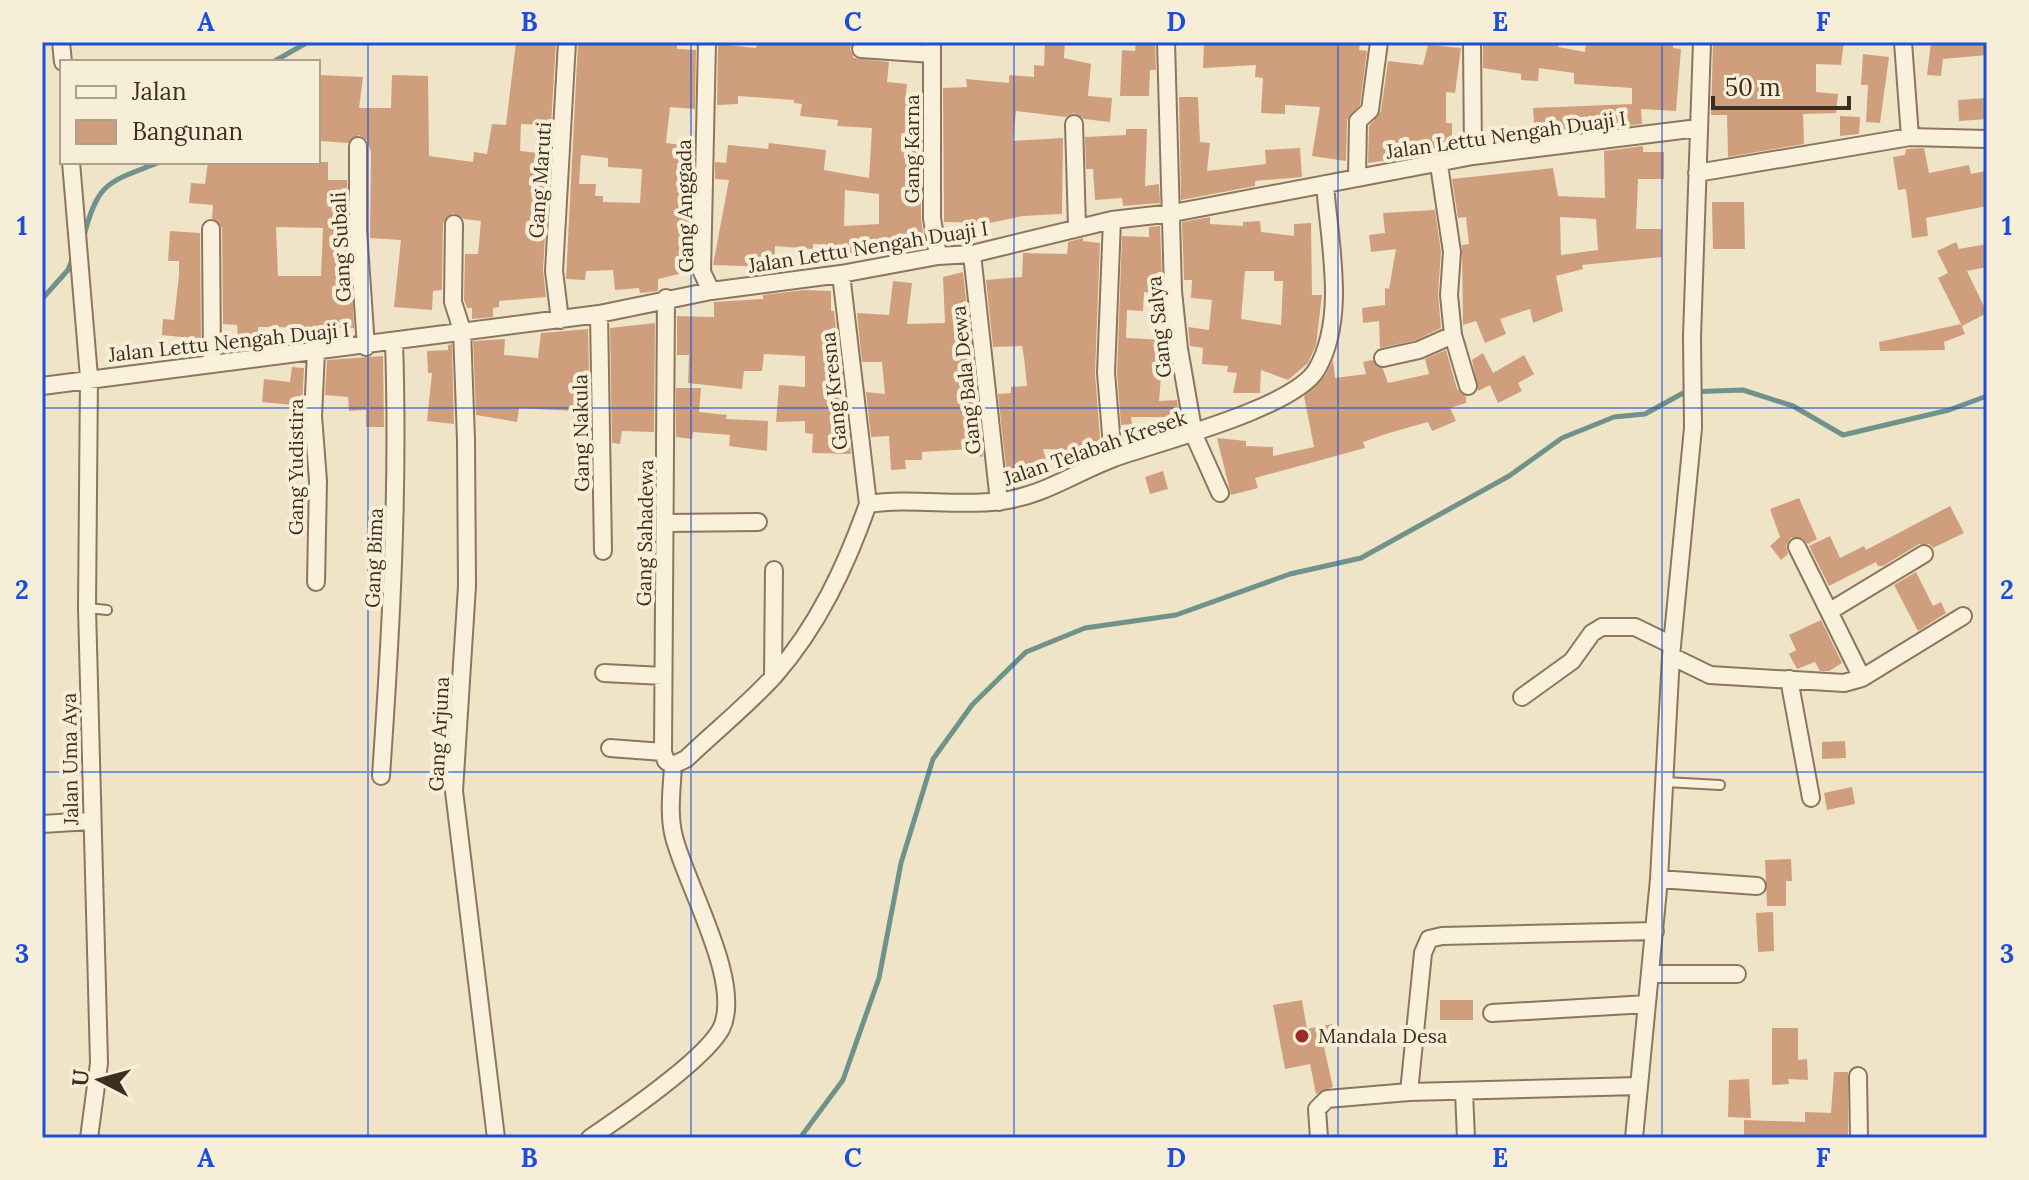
<svg xmlns="http://www.w3.org/2000/svg" width="2029" height="1180" font-family="Lora,serif">
	<rect width="100%" height="100%" fill="#f0e4c8"/>
	<g fill="none" stroke-linecap="round" stroke-linejoin="round">
		<path stroke="#6f938a" stroke-width="5" d="M273,62L308,42
			M84,236C98,180 110,182 160,162
			M42,299L68,270L74,255
			M800,1138L843,1080L879,978L901,863L933,759L972,705L1026,652L1085,628L1176,615L1290,574L1361,558L1509,476L1562,438L1614,417L1645,414L1685,392L1743,390L1793,406L1843,435L1949,410L1987,396"/>
	</g>
	<path fill="#cf9f7d" fill-rule="evenodd" d="M516,42H556L551,125L521,124L520,151L550,154L543,270L546,297L499,301V307L493,308V317L472,319V308H467L464,300L465,254H478L481,221L464,219L453,213L443,223L442,290L433,291L432,310L394,307L401,240L370,238L371,152L367,140L359,135L348,143L321,141L318,75L363,77L359,108H391L392,75L428,76L429,156L473,162L474,152L487,154L492,124L506,125Z
		M578,42H677V49L696,50L695,109L670,107L666,143L692,146L691,267H683V273L658,279V291L640,293L639,288L615,290L613,270L586,271L585,280L566,279ZM581,155L608,158V167L642,169L640,203L603,202V196H595L596,184H579Z
		M757,42H853L850,49L854,58L889,62L887,82L907,84L905,104L921,106V218L925,246L874,241V257H850V246L813,244V249L775,246L774,267L713,265L729,180L715,179V162L726,163L728,145L768,149L769,143L826,150L824,170L869,178L872,128L837,126L838,120L800,116L802,104L794,103V100L738,96V104L717,105L718,44L756,48ZM845,190L879,194V224L844,226Z
		M1045,42H1065L1064,58L1091,64L1088,96L1112,98L1110,122L1084,119L1074,113L1066,117L1016,111L1013,141L1063,138L1062,214L1023,216L990,223L944,222L943,88L967,87L966,79L1009,83V75L1034,77V65L1044,66Z
		M1136,42H1155L1156,70H1150L1149,96H1120L1122,50L1135,51Z
		M1204,42L1360,44L1359,50L1367,51L1360,105L1347,120L1346,161L1312,156L1320,107L1285,105V114L1261,113L1263,78L1255,77L1256,65L1203,68Z
		M1483,42H1559L1558,47L1585,52L1586,42H1674L1673,48L1681,49L1676,111L1641,109L1642,124L1565,133L1557,131V122L1534,123L1533,108L1632,104V88L1574,84V73L1539,68L1538,81L1521,80V74L1483,68Z
		M1713,42H1844L1841,65L1816,64V92L1838,94L1836,113L1803,114L1804,144L1728,157L1727,115H1711Z
		M1931,42H1987V55L1943,59L1941,76L1927,75Z
		M1428,45L1461,48L1455,93L1446,92V123H1452V149L1408,151V157L1368,163L1369,126L1381,111L1388,61L1423,65Z
		M1863,54L1889,57L1880,123L1866,122L1868,85H1861Z
		M1179,97H1198L1200,142L1210,143L1207,171L1266,164L1265,150L1300,148L1302,177L1255,181V186L1181,200Z
		M1985,98L1987,119L1959,121L1958,100Z
		M1840,116L1860,117L1859,134L1840,136Z
		M1126,129H1147L1145,186L1159,184L1160,203L1123,206L1122,198L1095,200L1093,169H1086L1085,137L1126,135Z
		M1643,146V152H1664V179H1638L1636,229H1662V257L1582,265L1583,269L1556,276L1563,311L1533,323L1530,309L1500,319L1506,334L1485,343L1476,321L1463,325L1462,245L1469,244L1466,217L1458,218L1452,179L1553,168L1558,196L1605,198L1604,151ZM1560,217L1596,219L1598,250L1561,255Z
		M1924,148L1929,173L1969,165L1971,174L1985,171L1987,206L1926,218L1928,236L1912,238L1906,189L1898,190L1893,157L1905,155L1906,149Z
		M208,162H328V180H347L354,328L258,327V335L238,337L237,325L223,324L222,228L212,218L213,205L189,203L191,183L205,184ZM276,227L323,228L321,276H278Z
		M1712,202H1744L1745,249H1713Z
		M1435,210L1441,252L1438,294L1441,328L1416,340L1380,348L1379,321L1363,323L1362,308L1385,305V288L1389,289L1396,249L1371,252L1369,235L1385,233L1383,213Z
		M1210,217V224L1243,226V222L1260,221L1261,232L1294,236V224L1311,223L1312,295H1322L1316,345L1308,363L1288,380L1261,370L1260,393H1233L1237,373L1227,372L1228,366L1202,364L1203,348L1190,346L1188,327L1209,330L1212,300L1191,298L1192,280H1184L1182,222ZM1245,271H1274V281H1283L1281,325L1241,319Z
		M1160,226L1162,278H1158L1157,293L1144,292L1143,311L1127,310L1126,338L1167,340L1168,352L1166,365L1162,364L1159,401L1177,400L1181,425L1166,430L1165,417H1131L1132,424L1121,425L1117,373L1122,236L1149,237V227Z
		M170,231L200,233L201,339L162,335L163,319L174,320L179,275V261H168Z
		M1083,238V241L1100,243L1095,373L1101,451L1043,449L1049,471L1007,477L998,394L1011,393V387L1027,386L1024,357L1022,346L993,347L986,280L1022,277L1023,253L1067,254L1068,242Z
		M1956,242L1959,249L1987,244V267L1967,271L1987,313L1962,326L1938,278L1948,273L1937,251Z
		M963,272L983,457L968,454L970,449L922,452V460H905L906,469L891,470L889,436L871,437L866,392L885,394L882,362H862L857,313L889,315L893,281L912,283L907,324L945,323L943,277Z
		M804,290L831,291V311H834L851,454L812,453L813,434L805,433V421L776,422L779,385L805,387V356L764,354L762,371H744L742,389L688,383L689,355H677V316L714,317V302L763,299V295Z
		M655,323L654,432L622,431L620,444L612,443L610,328Z
		M1961,324L1965,334L1944,342L1945,350L1880,351L1879,342Z
		M588,329L590,418H573V411L519,408L517,422L476,415L473,341L505,339L504,355L538,358L541,333Z
		M452,344L454,424L427,421L432,373H428L427,351L448,350V345Z
		M1446,350L1457,389L1466,397V403L1450,408L1456,421L1432,431L1428,422L1389,433L1363,442L1365,448L1255,478L1258,488L1231,495L1217,438L1246,441V446L1273,447V456L1314,447L1304,396L1325,376L1333,360L1335,378L1366,374L1363,362L1372,360L1383,369L1388,383L1429,374L1425,359Z
		M1483,353L1493,373L1524,355L1534,374L1518,383L1522,391L1498,403L1490,385L1478,391L1472,360Z
		M383,356L384,427H366V410L349,411L348,397L325,395L327,360Z
		M292,367L304,368L302,406L262,402L264,379L290,382Z
		M676,388H701L699,412L727,415L726,419L768,421L767,451L729,446L730,435L693,432L692,439L676,437Z
		M1163,471L1168,489L1150,494L1145,477Z
		M1799,498L1817,539L1808,544L1802,538H1791L1786,546L1788,554L1781,560L1770,546L1780,537L1770,509Z
		M1950,506L1964,533L1933,548L1929,544H1919L1883,566H1878L1876,562L1829,586L1809,546L1830,536L1840,558L1864,546L1866,550Z
		M1916,572L1933,606L1941,602L1946,613L1918,631L1894,585Z
		M1821,620L1842,663L1829,671H1820L1815,662L1797,669L1789,654L1796,650L1789,635Z
		M1845,741L1846,758L1822,759V742Z
		M1852,787L1855,804L1827,810L1824,793Z
		M1791,859L1792,881H1786V906H1767L1765,860Z
		M1773,912L1774,951L1758,952L1756,913Z
		M1302,1000L1307,1029L1332,1024L1337,1044L1324,1047L1333,1087L1316,1094L1310,1064L1285,1069L1273,1005Z
		M1440,1000H1473V1020H1440Z
		M1772,1028H1798V1060L1807,1059L1808,1080L1788,1079L1789,1084L1772,1085Z
		M1834,1072H1848V1138H1744V1120L1805,1122V1112L1831,1113Z
		M1749,1079L1751,1118L1728,1117L1729,1080Z"/>
	<g fill="none" stroke-linecap="round" stroke-linejoin="round">
		<g stroke="#8d765c" stroke-width="12">
			<path id="lane" d="M88,608L107,610
				M1665,782L1720,785"/>
		</g>
		<g stroke="#8d765c" stroke-width="20">
			<path id="street" d="M61,42L63,62
				M707,42L702,272L711,291
				M932,42V218L938,256
				M1166,42L1173,291L1179,349L1194,435L1220,493
				M1472,42L1473,156
				M1903,42L1910,137
				M861,49L932,54
				M1074,124L1077,227
				M358,146V230L366,347
				M71,162L89,377L87,608L99,1063L89,1138
				M1439,165L1452,252L1449,295L1453,335L1468,386
				M1697,173L1910,137L1987,139
				M1357,177L1358,121L1370,110L1379,42
				M1112,220L1106,373L1113,458
				M454,224L453,302L462,330L466,440L467,586L454,791L496,1138
				M211,229L212,362
				M972,254L999,502
				M841,274L868,504
				M666,298L663,752L666,761L673,765
				M599,314L603,551
				M560,320L554,271L567,42
				M316,352L313,416L318,481L316,582
				M1383,358L1419,350L1453,335
				M42,386L599,314L711,291L841,274L938,256L972,254L1112,220L1173,213L1473,156L1698,128
				M666,523L758,522
				M1830,611L1924,554
				M1671,656L1710,675L1844,683L1862,678L1797,547
				M604,673L663,676
				M773,677L774,570
				M1862,678L1963,616
				M1789,679L1811,798
				M1522,697L1572,661L1592,633L1602,627H1635L1672,645
				M610,748L663,752
				M673,765L686,759C715,731 748,705 775,675C818,626 846,566 868,504C911,497 957,507 1001,501C1043,496 1076,472 1114,458C1158,442 1295,408 1317,369C1347,316 1329,242 1325,184
				M381,776C391,631 399,488 394,342
				M42,824L91,821
				M1659,879L1757,886
				M1651,974H1737
				M1492,1013L1647,1004
				M1858,1076L1859,1138
				M1409,1092L1423,953L1429,939L1442,936L1655,931
				M1464,1092L1466,1138
				M590,1138C621,1117 704,1060 721,1029C744,984 686,885 674,837C668,814 672,788 673,765
				M1319,1138L1317,1109L1327,1099L1409,1092L1639,1086
				M1634,1138L1659,879L1671,656L1693,428L1692,337L1702,42"/>
		</g>
		<use href="#lane" stroke="#faf1dc" stroke-width="8"/>
		<use href="#street" stroke="#faf1dc" stroke-width="16"/>
	</g>
	<path fill="none" stroke="#1d4ed8" stroke-width="2" stroke-opacity="0.55" d="M368,42V1138M691,42V1138M1014,42V1138M1338,42V1138M1662,42V1138M42,408H1987M42,772H1987"/>
	<circle fill="#9e2a2b" stroke="#f7eed8" stroke-width="3" cx="1302" cy="1036" r="8"/>
	<g text-anchor="middle" stroke-width="8" stroke-linejoin="round" paint-order="stroke">
		<g font-size="20" fill="#3d2e20" stroke="#f7eed8">
			<text transform="translate(1506 135) rotate(-8)" y="7">Jalan Lettu Nengah Duaji I</text>
			<text transform="translate(912 149) rotate(-90)" y="7">Gang Karna</text>
			<text transform="translate(540 180) rotate(-86)" y="7">Gang Maruti</text>
			<text transform="translate(685 206) rotate(-91)" y="7">Gang Anggada</text>
			<text transform="translate(341 247) rotate(-93)" y="7">Gang Subali</text>
			<text transform="translate(868 247) rotate(-9)" y="7">Jalan Lettu Nengah Duaji I</text>
			<text transform="translate(1159 327) rotate(-96)" y="7">Gang Salya</text>
			<text transform="translate(229 342) rotate(-6)" y="7">Jalan Lettu Nengah Duaji I</text>
			<text transform="translate(966 380) rotate(-96)" y="7">Gang Bala Dewa</text>
			<text transform="translate(834 391) rotate(-96)" y="7">Gang Kresna</text>
			<text transform="translate(581 433) rotate(-91)" y="7">Gang Nakula</text>
			<text transform="translate(1095 448) rotate(-19)" y="7">Jalan Telabah Kresek</text>
			<text transform="translate(296 467) rotate(-90)" y="7">Gang Yudistira</text>
			<text transform="translate(645 533) rotate(-89)" y="7">Gang Sahadewa</text>
			<text transform="translate(374 558) rotate(-88)" y="7">Gang Bima</text>
			<text transform="translate(439 734) rotate(-87)" y="7">Gang Arjuna</text>
			<text transform="translate(70 759) rotate(-91)" y="7">Jalan Uma Aya</text>
		</g>
		<g font-size="20" fill="#3d2e20" stroke="#f7eed8" text-anchor="start">
			<text x="1318" y="1043">Mandala Desa</text>
		</g>
	</g>
	<rect width="2029" height="1180" fill="none" stroke="#f7eed8" stroke-width="88"/>
	<rect x="60" y="60" width="260" height="104" fill="#f7eed8" stroke="#ada18e" stroke-width="2"/>
	<rect x="76" y="86" width="40" height="12" fill="#faf1dc" stroke="#ada18e" stroke-width="2"/>
	<text x="132" y="100" font-size="24" fill="#3d2e20">Jalan</text>
	<rect x="76" y="120" width="40" height="24" fill="#cf9f7d" stroke="#ada18e" stroke-width="2"/>
	<text x="132" y="140" font-size="24" fill="#3d2e20">Bangunan</text>
	<g transform="translate(100 1080) rotate(276)" stroke="#f7eed8" stroke-width="6" paint-order="stroke">
	<path d="M0-6L14 30L0 20L-14 30Z" fill="#3d2e20"/>
	<text y="-12" font-size="22" font-weight="bold" text-anchor="middle" fill="#3d2e20">U</text>
	</g>
	<path d="M1713 96v12h136v-12" fill="none" stroke="#3d2e20" stroke-width="4"/>
	<text x="1725" y="96" font-size="24" fill="#3d2e20" stroke="#f7eed8" stroke-width="6" paint-order="stroke">50 m</text>
	<rect x="44" y="44" width="1941" height="1092" fill="none" stroke="#1d4ed8" stroke-width="3"/>
	<g font-size="26" text-anchor="middle" font-weight="bold" fill="#1d4ed8">
		<text x="206" y="31">A</text>
		<text x="529" y="31">B</text>
		<text x="853" y="31">C</text>
		<text x="1176" y="31">D</text>
		<text x="1500" y="31">E</text>
		<text x="1823" y="31">F</text>
		<text x="22" y="235">1</text>
		<text x="2007" y="235">1</text>
		<text x="22" y="599">2</text>
		<text x="2007" y="599">2</text>
		<text x="22" y="963">3</text>
		<text x="2007" y="963">3</text>
		<text x="206" y="1167">A</text>
		<text x="529" y="1167">B</text>
		<text x="853" y="1167">C</text>
		<text x="1176" y="1167">D</text>
		<text x="1500" y="1167">E</text>
		<text x="1823" y="1167">F</text>
	</g>
</svg>
